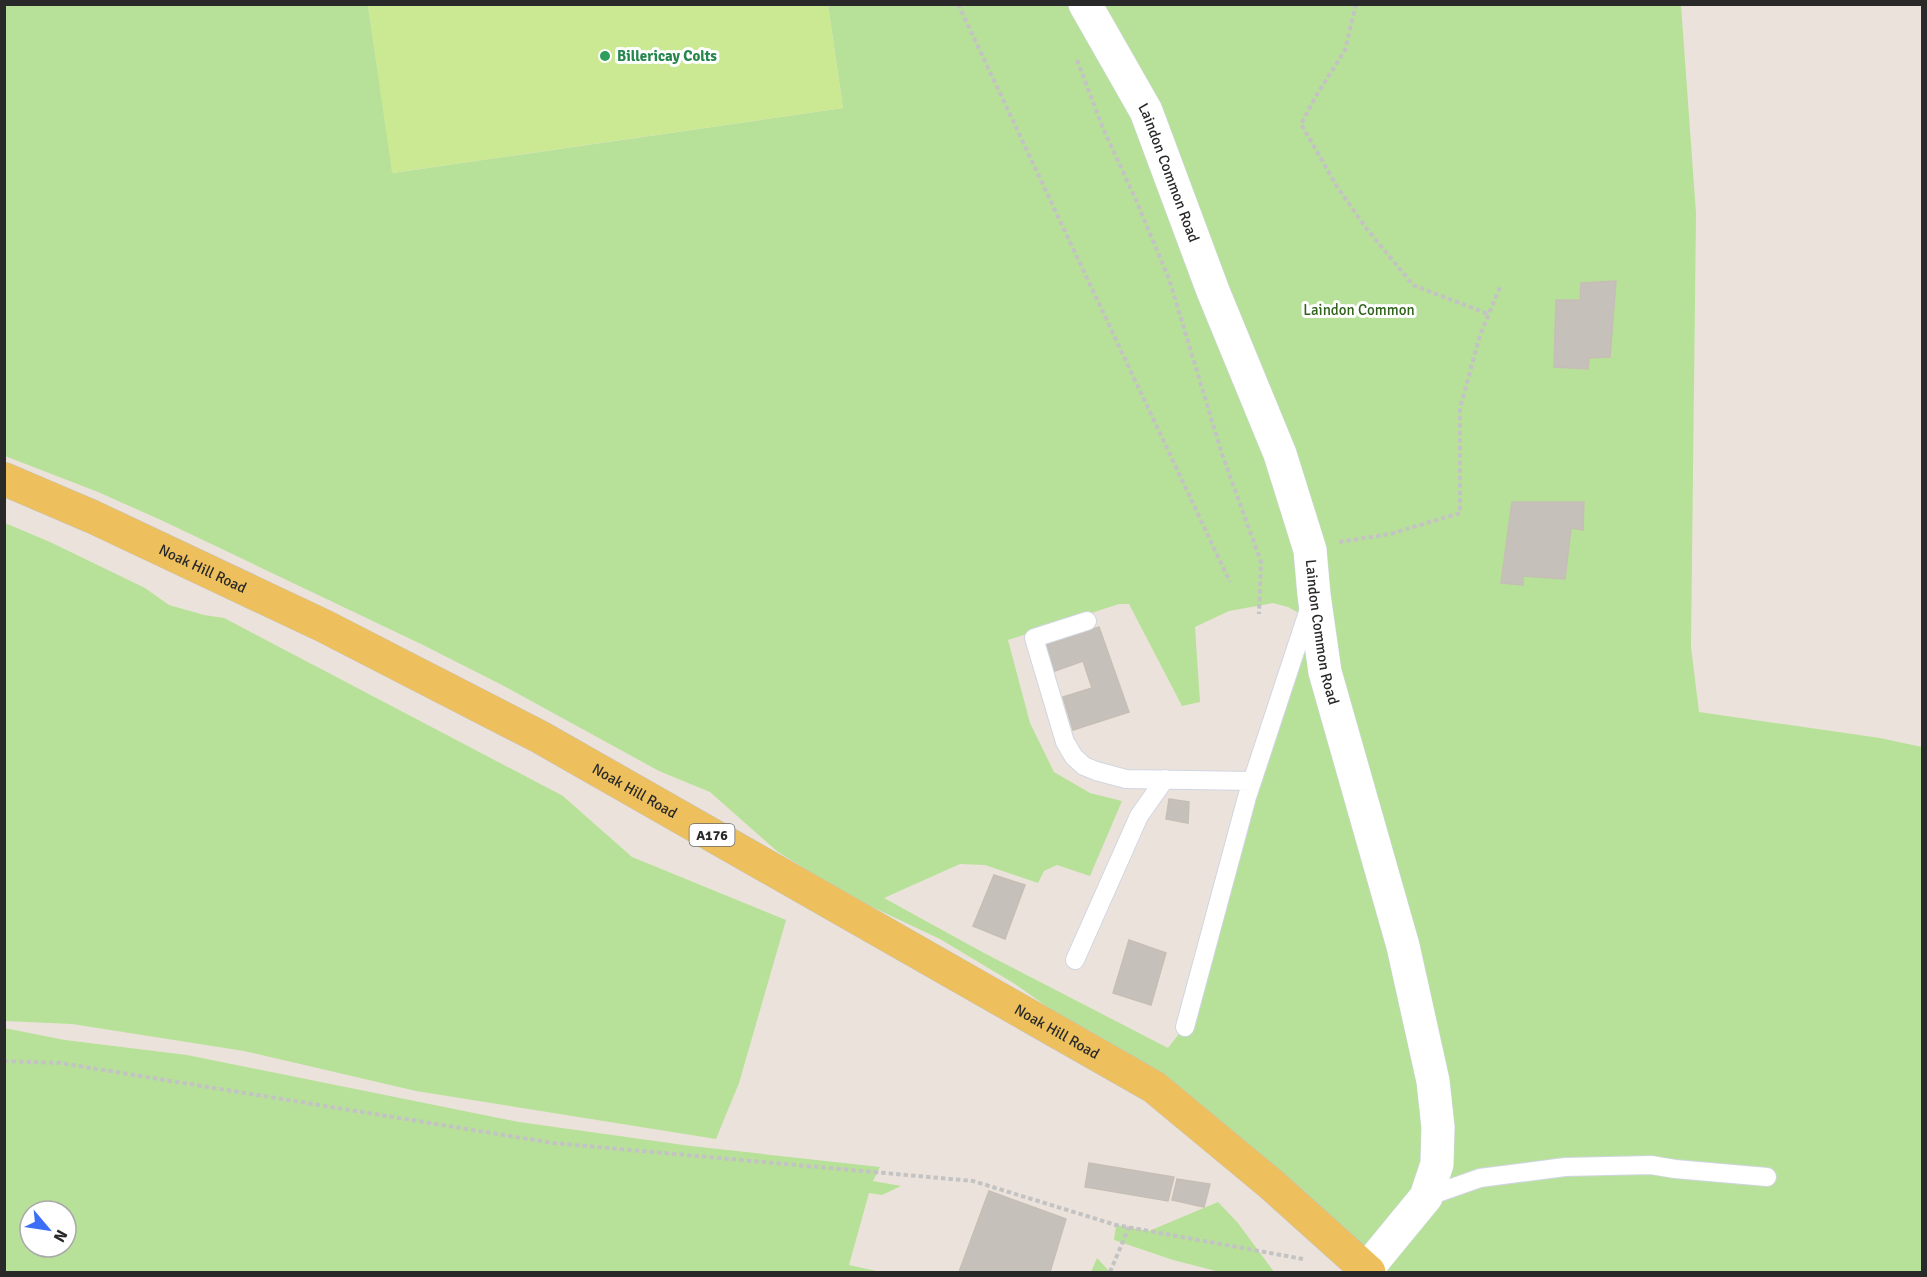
<svg xmlns="http://www.w3.org/2000/svg" width="1927" height="1277" font-family="Signika,sans-serif">
	<rect width="100%" height="100%" fill="#ebe3db"/>
	<path fill="#b7e198" fill-rule="evenodd" d="M4,5H368L393,173L843,108L828,5H1681L1696,213L1691,647L1699,712L1880,738L1922,747V1272H1369L1092,1032L1063,1018L1015,984L940,939L849,896L778,852L710,792L659,771L502,685L421,644L163,521L98,492L5,456ZM1273,603L1288,607L1306,617L1185,1026L1168,1048L984,953L884,898L960,864L985,865L1038,883L1044,871L1057,865L1090,876L1122,801L1090,793L1054,772L1030,723L1008,640L1119,604H1129L1182,706L1200,702L1195,627L1229,611Z
		M5,523L50,542L145,588L169,605L204,615L224,618L563,796L632,857L786,920L739,1083L716,1139L416,1091L244,1051L72,1024L5,1021Z
		M4,1028L65,1040L187,1055L519,1122L691,1146L880,1167L873,1181L901,1186L882,1195L869,1193L849,1265L881,1272H5ZM30,1211H66V1247H30Z
		M1218,1202L1238,1223L1274,1272H1220L1173,1260L1114,1240L1116,1225L1149,1231Z
		M1097,1258L1110,1272H1091Z"/>
	<path fill="#cbe893" d="M368,5H828L843,108L392,173Z"/>
	<path fill="#c6c0ba" stroke="#c6beb5" stroke-width="1.5" d="M1616,281L1610,357L1589,358L1588,369L1554,367L1556,300H1580L1581,283Z
		M1512,502H1584L1583,530L1571,528L1565,579L1523,576V585L1501,583Z
		M1099,627L1129,712L1073,730L1063,697L1092,688L1083,661L1052,672L1044,646Z
		M1169,799L1189,802L1188,823L1166,819Z
		M994,875L1025,885L1005,939L973,926Z
		M1129,940L1166,953L1151,1005L1113,993Z
		M1089,1163L1174,1177L1168,1201L1085,1187Z
		M1177,1179L1210,1184L1204,1207L1172,1200Z
		M989,1191L1066,1219L1050,1272H959Z"/>
	<g fill="none" stroke-linecap="round" stroke-linejoin="round">
		<g stroke="#d0d5e2" stroke-width="20">
			<path id="lane" d="M1087,621L1034,638L1065,742L1074,757L1084,766L1096,771L1126,779L1252,781
				M1075,960L1139,816L1165,779
				M1185,1027L1247,797L1310,606
				M1426,1197L1480,1178L1565,1167L1651,1165L1675,1169L1767,1177"/>
		</g>
		<g stroke="#d0d5e2" stroke-width="34">
			<g id="secondary">
				<path id="s1" d="M1085,4L1146,111L1213,291L1280,454L1310,550L1314,595L1325,672L1403,946L1433,1081L1438,1127L1437,1164L1426,1197L1366,1270"/>
			</g>
		</g>
		<g stroke="#c3c3c3" stroke-width="34">
			<g id="primary">
				<path id="s2" d="M4,479L93,517L324,626L540,737L1154,1087L1271,1184L1369,1272"/>
			</g>
		</g>
		<path stroke="#c3c3c3" stroke-width="4" stroke-dasharray="4.5 3" stroke-linecap="butt" d="M958,4L1230,582
			M1356,4L1345,50L1316,96L1301,124L1338,188L1366,228L1413,285L1488,314
			M1077,60L1102,126L1136,200L1169,279L1222,454L1261,562L1259,614
			M1339,542L1390,534L1460,513V408L1480,335L1500,287
			M4,1061L60,1063L553,1143L973,1181L1116,1225L1303,1259
			M1110,1272L1129,1227"/>
		<use href="#lane" stroke="#fff" stroke-width="18"/>
		<use href="#secondary" stroke="#fff" stroke-width="33"/>
		<use href="#primary" stroke="#eec05d" stroke-width="33"/>
	</g>
	<circle fill="#2e9e5b" stroke="#fff" stroke-width="2" cx="605" cy="56" r="6"/>
	<g text-anchor="middle" stroke-width="6" stroke-linejoin="round" paint-order="stroke">
		<rect fill="#fff" stroke="#696969" stroke-width="1.5" x="689.5" y="824" width="45" height="22" rx="4.5"/>
		<g font-size="14" font-weight="bold" fill="#292929">
			<text x="712" y="840">A176</text>
		</g>
		<g font-size="15" font-weight="bold" fill="#27864d" stroke="#fff" text-anchor="start">
			<text x="617" y="61">Billericay Colts</text>
		</g>
		<g font-size="15" fill="#292929" stroke="#fff">
			<text dy="5" stroke="none"><textPath href="#s1" startOffset="189">Laindon Common Road</textPath></text>
			<text dy="5" stroke="none"><textPath href="#s2" startOffset="218">Noak Hill Road</textPath></text>
			<text dy="5" stroke="none"><textPath href="#s1" startOffset="675">Laindon Common Road</textPath></text>
			<text dy="5" stroke="none"><textPath href="#s2" startOffset="704">Noak Hill Road</textPath></text>
			<text dy="5" stroke="none"><textPath href="#s2" startOffset="1190">Noak Hill Road</textPath></text>
		</g>
		<g font-size="15" fill="#30641b" stroke="#fff">
			<text x="1359" y="315">Laindon Common</text>
		</g>
	</g>
	<rect width="1927" height="1277" fill="none" stroke="#292929" stroke-width="12"/>
	<g transform="translate(48 1229) rotate(119)"><circle r="28" fill="#ffffff" stroke="#a9a9a9" stroke-width="1.5"/>
	<path d="M0-4.5L10 22L0 15L-10 22Z" fill="#3c6ef7"/>
	<text y="-9" font-size="16" font-weight="bold" text-anchor="middle" fill="#292929">N</text>
	</g>
</svg>
